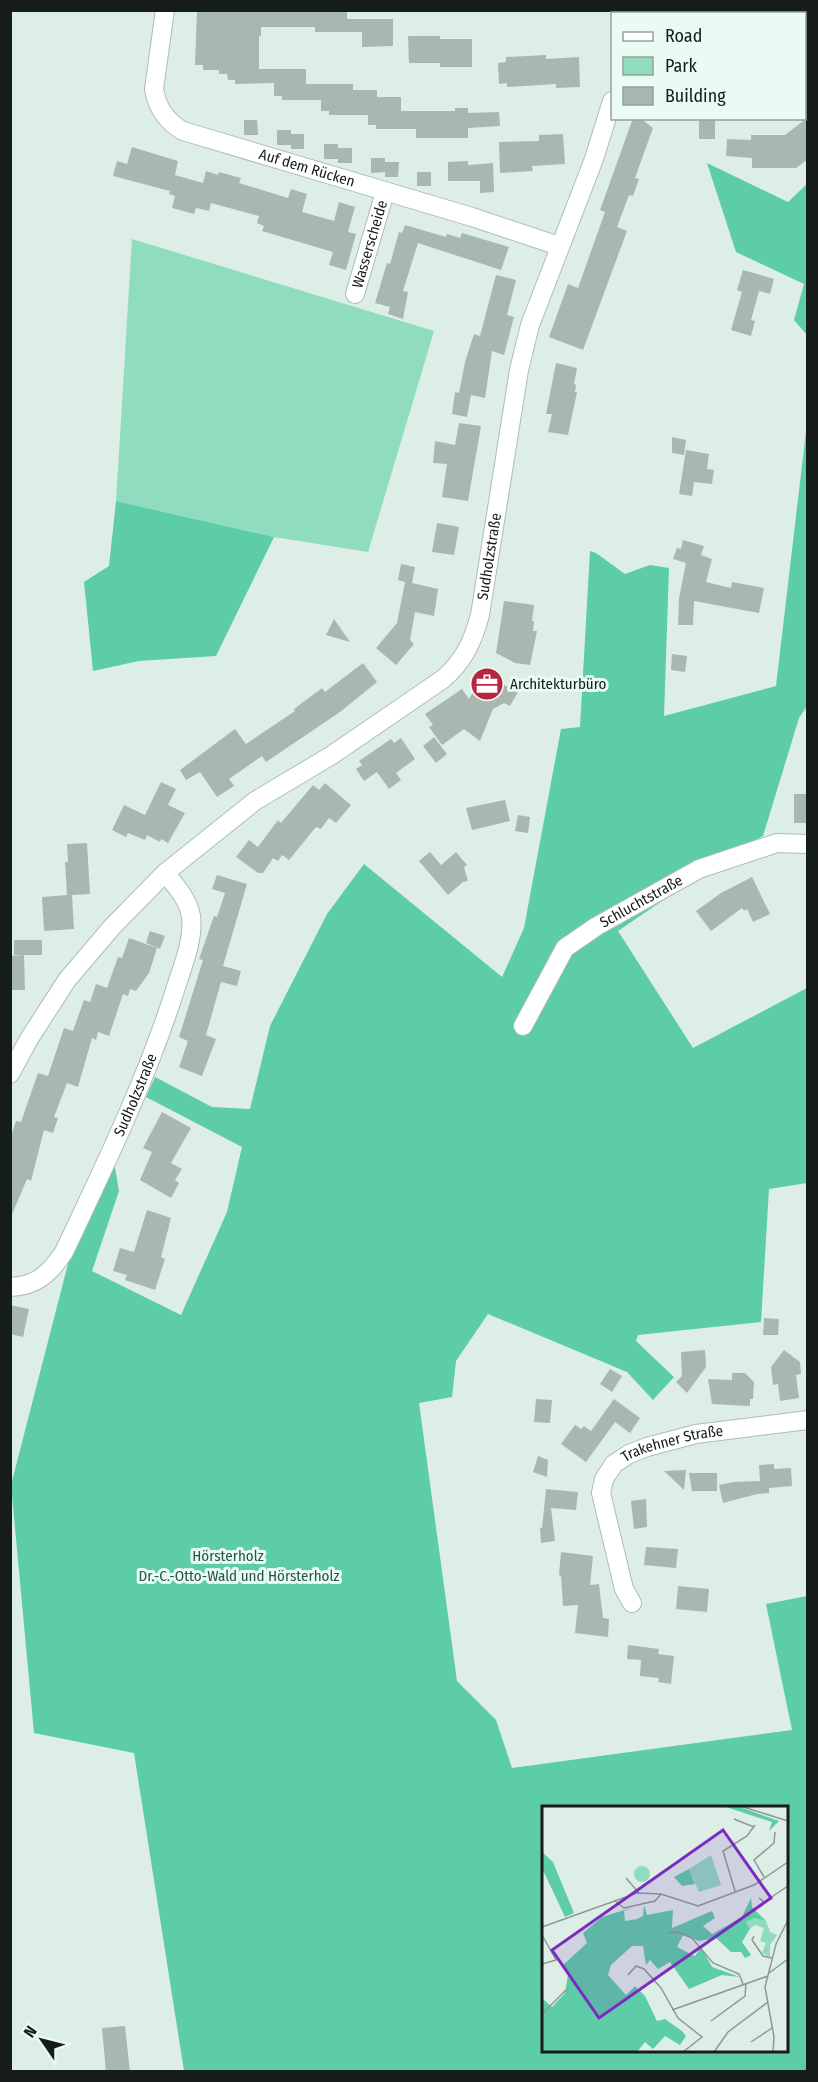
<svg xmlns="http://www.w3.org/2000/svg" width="818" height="2082" font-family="'Fira Sans Condensed',sans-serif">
	<rect width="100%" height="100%" fill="#ddeee6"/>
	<path fill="#8fdcbf" d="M132,239L434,331L368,552L274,537L116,501Z"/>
	<path fill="#5ccda6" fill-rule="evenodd" d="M707,163L788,202L807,184V335L794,320L804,284L736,252Z
		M807,423V706L799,718L763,836L737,850L618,931L693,1048L807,988V1183L769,1189L761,1322L638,1335L636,1341L674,1377L653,1400L627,1372L488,1314L456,1361L452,1397L419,1403L457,1681L496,1720L512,1768L792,1730L766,1604L807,1596V2071H184L134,1753L34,1733L11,1485L69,1260L114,1162L119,1191L92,1271L181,1315L227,1212L242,1147L146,1097L155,1077L212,1107L250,1109L270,1026L327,914L364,864L502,977L524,928L561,729L580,727L590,551L596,553L625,574L650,565L669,568L664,716L776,686ZM544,1808H786V2050H544Z
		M116,501L274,537L216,656L139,661L93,671L84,582L109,566Z"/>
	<path fill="#a8b8b1" d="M197,10H347V19H393V46L362,47V32H315V27H261V36H259V69H306V84H353V90H377V97H401V111H455V108H468V113L499,112L500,126L468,128V138H416V129H376V125H368V115H329V111H321V100H282V96H274V83L235,84V80H228L227,74H219V70H203V65H195Z
		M408,36H440V39H472V67H440V63H409Z
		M546,55V59L579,57L580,87L556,88V84L507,87V83L499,84L498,63L506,62V57Z
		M633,118H640L653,128L635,178L639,179L633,196L629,195L617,227L627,231L583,350L549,337L568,284L578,288L605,212L600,210Z
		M699,118H715V139H699Z
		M807,118V160L796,168H752V158L726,156L727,139L751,140V135H785Z
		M244,120H257L258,135H244Z
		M277,130H291V134H304V149H291V145H277Z
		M563,134L565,164L532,166L533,171L500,173L499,142L539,141V135Z
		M324,144H338V148H352V163H338V159H324Z
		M132,147L178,161L175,175L203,183L206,171L218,175L219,172L241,178L239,183L288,198L291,189L307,194L302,212L334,221L339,202L355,207L348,232L356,234L346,270L329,265L333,252L262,231L264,226L257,223L259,216L211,203L209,211L196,208L194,214L172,208L175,196L169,194L170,191L113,176L117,161L127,164Z
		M371,158H385V162H399L398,177H385V172L371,173Z
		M468,161V165L493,163L494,192L480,193V181H448V162Z
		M417,172H431V186H417Z
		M405,225L446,237L447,234L460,238L462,233L509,247L501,270L418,243L403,291L408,292L403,319L388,314L390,307L375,303L387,263L390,264L399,232L402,233Z
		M743,270L774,279L770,294L759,291L751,320L755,321L751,336L731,330L742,292L737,290Z
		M496,275L516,280L507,315L514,317L504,355L492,351L485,398L471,395L467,417L452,414L455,392L459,393L465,362L474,334L480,336Z
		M556,363L577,368L574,384L576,385L575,392H577L568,435L548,432L552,414H546Z
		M459,423L481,426L468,501L442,497L447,464L433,463L435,441L455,445Z
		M672,437L686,440L684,455L672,453Z
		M686,450L709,454L707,469L714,470L712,484L694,482L692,496L679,494Z
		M437,523L459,527L454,555L432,552Z
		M683,540L704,546L701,555L712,559L706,582L731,588L732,582L764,588L759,613L694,601L693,625H678L679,598L686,563L673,559L677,548L681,549Z
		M401,564L415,567L412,583L438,589L434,616L415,612L410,640L414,644L396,665L376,648L397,623L405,582L398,580Z
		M504,601L534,605L532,621H534L533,631H537L530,665L515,663L496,653Z
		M334,619L350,642L326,635Z
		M672,654L687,656L685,672L671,670Z
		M363,663L377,682L340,712L266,762L262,756L229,779L234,786L217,797L200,772L186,780L180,770L235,729L246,744L295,711L294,709L322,688L325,692Z
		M483,674L518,692L510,706L504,703L493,709L480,741L464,729L442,745L429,727L433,725L425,714L462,689L469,699Z
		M434,737L447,754L436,763L423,746Z
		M401,738L415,759L396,773L401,780L389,789L377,772L364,781L356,769L362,765L359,761L391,739L394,743Z
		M161,782L176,789L168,805L185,813L168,843L161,839L160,842L147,835L145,840L128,833L126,837L112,830L124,805L145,815Z
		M325,783L351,805L336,823L329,818L321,829L316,827L289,860L282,855L278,861L273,858L263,873H258L236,857L249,840L258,847L278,820L281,823L313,785L319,790Z
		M794,794H807V823H794Z
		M505,800L510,821L472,830L466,808Z
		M518,815L530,817L528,833L515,831Z
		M87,843L90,894L72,895L74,929L44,931L42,897L67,895L65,862H68L67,844Z
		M430,852L441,865L456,852L467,865L464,867L468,881L463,882L448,895L419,861Z
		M217,875L247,884L223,966L241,971L237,986L221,982L206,1035L216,1039L202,1076L179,1067L188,1041L179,1037L203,960L199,959L214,916L217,917L225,893L212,889Z
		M752,877L770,914L753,922L747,909L744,911L742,908L711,931L696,911L721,893Z
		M150,931L165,936L160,949L146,943Z
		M129,938L157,948L149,973L136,991L130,989L128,996L123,994L109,1036L98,1032L96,1040L92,1038L78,1087L67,1083L54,1117L58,1118L53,1133L44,1130L31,1181L27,1179L10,1219V1139L16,1121L21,1122L38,1073L48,1076L64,1028L73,1031L84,1000L90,1002L96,984L107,988L118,957L122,958Z
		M14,940H42V955H14Z
		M24,955L25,990H10V956Z
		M162,1112L191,1128L171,1163L182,1169L175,1180L179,1183L171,1198L140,1180L152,1152L143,1148Z
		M147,1210L171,1218L161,1257L165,1259L155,1290L125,1280L127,1275L113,1271L120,1248L134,1252Z
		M10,1305L29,1309L23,1337L10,1334Z
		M764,1318L779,1319L778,1335H763Z
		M705,1350L706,1367L687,1393L676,1382L682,1376L681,1352Z
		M784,1350L800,1362L801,1374L796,1375L799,1398L780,1401L778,1384L773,1385L771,1367Z
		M610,1369L622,1376L612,1392L600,1384Z
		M732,1373H745L754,1382L753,1399H750V1406L712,1404L708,1379L732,1380Z
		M536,1399L552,1400L550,1423L534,1422Z
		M614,1399L640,1418L630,1433L615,1422L586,1462L561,1444L575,1425L581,1429L584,1426L591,1431Z
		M538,1456L548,1460L547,1477L533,1472Z
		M774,1464V1469L791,1468L792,1486L769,1488V1493L757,1494L723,1503L719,1485L733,1482L760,1481L759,1465Z
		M686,1470L684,1490L664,1471Z
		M689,1473H717V1491H692Z
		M546,1489L578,1492L576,1510L551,1508L555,1541L541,1543L540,1528H542Z
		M646,1499L647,1527L634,1529L631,1501Z
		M646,1547L678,1549L676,1568L644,1565Z
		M561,1552L593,1556L590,1585L599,1584L603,1618L609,1619L608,1637L575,1633L578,1605L563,1606L561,1576L559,1575Z
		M678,1586L709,1589L707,1612L676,1609Z
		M628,1645L659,1649L658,1654L674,1656L671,1684L658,1682L659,1678L640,1676L641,1660L627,1659Z
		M125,2026L130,2072H106L102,2028Z"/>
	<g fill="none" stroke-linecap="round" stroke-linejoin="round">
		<g stroke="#adbdb6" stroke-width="20">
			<g id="minor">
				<path id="s1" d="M165,10L154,89C157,108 166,121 183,131L472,217L559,246"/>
				<path d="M620,10V14"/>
				<path d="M804,92L808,90"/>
				<path id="s2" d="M355,294L385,192"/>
				<path id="s3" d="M523,1026L565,948L597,926L699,869L777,843L808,844"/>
				<path id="s4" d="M10,1074L29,1039L67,980L112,927L165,873L255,801L332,755L443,679C464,661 473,641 480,615L519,370L530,325L594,159L612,101"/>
				<path id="s5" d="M10,1287C37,1286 50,1273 64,1252C105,1165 147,1079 176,987C183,965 194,939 191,916C188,899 176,886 165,873"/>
				<path id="s6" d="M632,1603L624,1589L601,1493L604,1479L614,1464L629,1454L647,1447L696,1434L808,1420"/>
			</g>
		</g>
		<use href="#minor" stroke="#fff" stroke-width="18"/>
	</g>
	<defs>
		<g id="office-disc" transform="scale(1.725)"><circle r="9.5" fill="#b7263e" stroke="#eafbf4"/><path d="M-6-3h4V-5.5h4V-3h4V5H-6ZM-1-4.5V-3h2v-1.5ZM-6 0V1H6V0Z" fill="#fff"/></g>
	</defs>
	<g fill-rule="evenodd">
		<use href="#office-disc" x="487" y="684"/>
	</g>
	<g text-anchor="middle" stroke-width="6" stroke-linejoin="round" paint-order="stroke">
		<g font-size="15" fill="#161c19" stroke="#eafbf4">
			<text dy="5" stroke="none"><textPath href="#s1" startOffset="262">Auf dem Rücken</textPath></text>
			<text dy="5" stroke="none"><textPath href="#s2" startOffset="52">Wasserscheide</textPath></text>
			<text dy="5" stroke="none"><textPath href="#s4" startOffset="729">Sudholzstraße</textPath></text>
			<text dy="5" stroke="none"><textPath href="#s3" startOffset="178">Schluchtstraße</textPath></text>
			<text dy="5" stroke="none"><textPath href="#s5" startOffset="240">Sudholzstraße</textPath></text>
			<text dy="5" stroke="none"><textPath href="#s6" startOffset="210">Trakehner Straße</textPath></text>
		</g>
		<g font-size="15" fill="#161c19" stroke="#eafbf4" text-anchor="start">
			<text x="510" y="689">Architekturbüro</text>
		</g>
		<g font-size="15" fill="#265544" stroke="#eafbf4">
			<text x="228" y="1561">Hörsterholz</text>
			<text x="239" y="1581">Dr.-C.-Otto-Wald und Hörsterholz</text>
		</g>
	</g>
	<g transform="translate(542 1806)">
		<rect width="246" height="246" fill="#ddeee6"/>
		<path d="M169,49L179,79L157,86L147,63ZM92 68a8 8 0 1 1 16 0a8 8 0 1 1-16 0ZM213,112L224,115L228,126L235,129L228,139V151L220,147L224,137L218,135L222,122L213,119L208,123L204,116Z" fill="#8fdcbf"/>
		<path d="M181,0H195L237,15L227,25L230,16ZM0,46L11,56L32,107L23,111L0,62ZM147,63L153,78L140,80L132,71ZM209,92L210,101L224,115L213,112L204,116L208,123L200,136L209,149L203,152L199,146H189L174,132L157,135L141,129L135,141L153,150L159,141L170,161L198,171L180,169L147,183L128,156L116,163L108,154L104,159L101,140H90L69,159L66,169L84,189L93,180L103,190L115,215L123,213L140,225L144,230L138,239L123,230L111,243L103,236L95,246H0V192L10,201L23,187L26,168L20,160L45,137L41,127L60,111L92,101L82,105L83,115L95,113L101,110L102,99L105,109L131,104L130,122L170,105L173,112L161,120L170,128L200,111Z" fill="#5ccda6"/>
		<path fill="none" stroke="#8d9a94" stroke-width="1.5" d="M198,0L246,15M192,13L212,21M222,71L212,54L232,37L233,26M84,72L97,87M193,85L181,45L205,30L213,19M217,92L222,96L246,80M72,94L82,102L113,95L119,88M0,121L95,87L119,88L156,100L212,79L246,56M127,127L136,126L150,132L171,157L197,168L201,178M0,129L14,154L0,158M212,130L210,134L221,150L230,152M227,167L246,153M86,169L94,160L102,163L119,182L136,212L160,231L141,246M130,204L226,170M0,208L25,183M169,215L203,190L204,177M209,236L230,222M172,246L186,226L226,196M231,246L232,231L223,181L234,138L246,114"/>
		<path fill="#7b2cbf" fill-opacity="0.15" stroke="#7b2cbf" stroke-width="3" d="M181,24L229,92L57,212L10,144Z"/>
		<rect width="246" height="246" fill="none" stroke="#161c19" stroke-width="3"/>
	</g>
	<rect width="818" height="2082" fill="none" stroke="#161c19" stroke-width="24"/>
	<rect x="611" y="12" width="195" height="108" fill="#eafbf4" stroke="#95a29c" stroke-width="1.5"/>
	<rect x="623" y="32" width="30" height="9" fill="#ffffff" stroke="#95a29c" stroke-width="1.5"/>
	<text x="665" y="42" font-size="18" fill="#161c19">Road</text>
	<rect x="623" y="57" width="30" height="18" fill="#8fdcbf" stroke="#95a29c" stroke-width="1.5"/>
	<text x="665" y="72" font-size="18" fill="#161c19">Park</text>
	<rect x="623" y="87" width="30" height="18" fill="#a8b8b1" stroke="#95a29c" stroke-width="1.5"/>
	<text x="665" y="102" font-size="18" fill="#161c19">Building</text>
	<g transform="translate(42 2040) rotate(305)" stroke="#eafbf4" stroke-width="4.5" paint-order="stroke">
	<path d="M0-4.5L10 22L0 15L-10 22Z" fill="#161c19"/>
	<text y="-9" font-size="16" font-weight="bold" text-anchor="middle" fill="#161c19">N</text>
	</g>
</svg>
